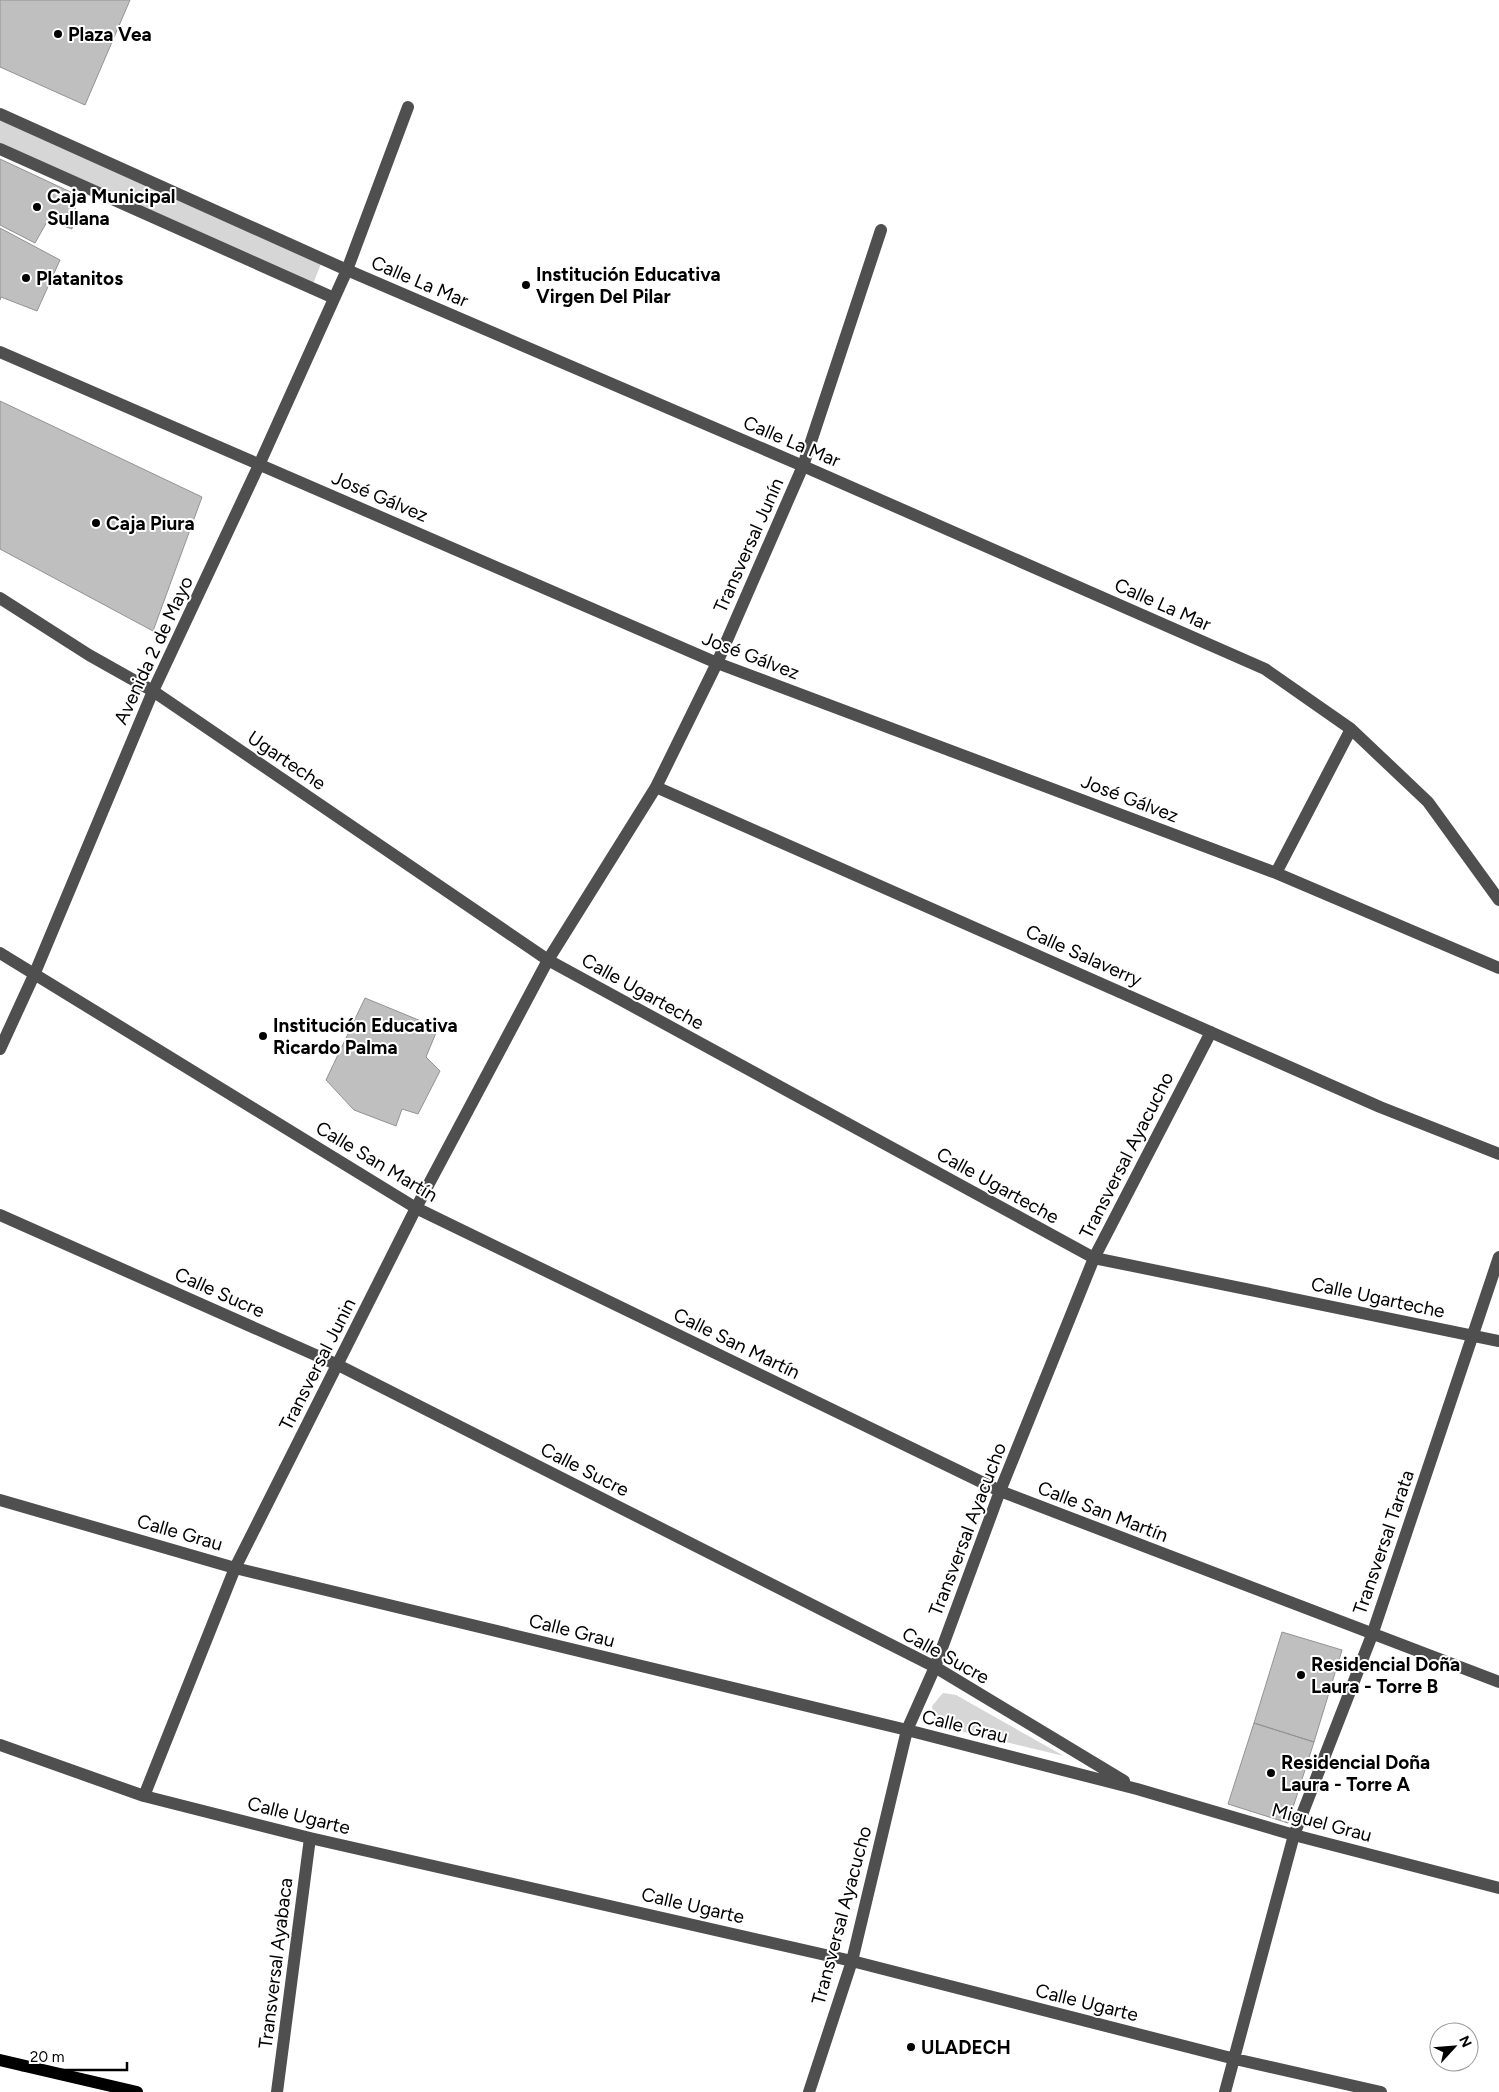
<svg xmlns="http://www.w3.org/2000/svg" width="1499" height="2092" font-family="Figtree,sans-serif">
	<rect width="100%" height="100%" fill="#fff"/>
	<path fill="#d6d6d6" d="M0,120L321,264L313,284L0,145Z
		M943,1693L956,1695L1064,1756L934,1725L932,1706Z"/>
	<path fill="#bfbfbf" stroke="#939393" d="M0,0H130L85,105L0,67Z
		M0,159L77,195L72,229L48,220L35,243L0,225Z
		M0,228L60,260L37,311L1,297L0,300Z
		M0,401L202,497L153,631L0,549Z
		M365,998L438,1028L426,1057L440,1071L418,1114L402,1109L396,1126L354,1110L326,1080Z
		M1282,1632L1342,1650L1314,1742L1254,1723Z
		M1254,1723L1314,1742L1288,1823L1228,1804Z"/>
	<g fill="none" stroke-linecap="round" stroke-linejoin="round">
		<path stroke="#4f4f4f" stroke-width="12" d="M0,114L347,270L803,466L1265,669L1351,729L1428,802L1499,900
			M0,149L334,298
			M0,352L717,663L1276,873L1499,968
			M0,598L89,655L153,691L548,960L1094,1258L1499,1341
			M656,787L1380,1107L1499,1154
			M1276,873L1351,729
			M0,953L416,1208L1000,1491L1499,1682
			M0,1049L34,975L153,691L259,465L347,270L408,107
			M0,1215L338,1365L935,1667L1124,1781
			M0,1500L235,1568L907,1730L1137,1789L1294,1835L1499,1888
			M0,1745L144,1796L310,1838L852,1961L1235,2059L1381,2092
			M144,1796L235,1568L416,1208L548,960L656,787L717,663L803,466L881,230
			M277,2092L310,1838
			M809,2092L852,1961L907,1730L935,1667L1000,1491L1094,1258L1211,1032
			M1225,2092L1294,1835L1372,1635L1499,1257"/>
		<path stroke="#000" stroke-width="12" d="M0,2060L137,2092"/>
	</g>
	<g fill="#000" stroke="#fff" stroke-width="2">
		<circle cx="58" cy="34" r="5"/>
		<circle cx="37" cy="207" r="5"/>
		<circle cx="26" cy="278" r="5"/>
		<circle cx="526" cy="285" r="5"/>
		<circle cx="96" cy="523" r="5"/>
		<circle cx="263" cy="1036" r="5"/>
		<circle cx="1301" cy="1675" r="5"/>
		<circle cx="1271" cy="1773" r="5"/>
		<circle cx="911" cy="2047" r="5"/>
	</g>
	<g text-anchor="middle" stroke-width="4" stroke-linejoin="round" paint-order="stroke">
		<g font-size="19" font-weight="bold" fill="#000" stroke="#fff" text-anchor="start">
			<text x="68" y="41">Plaza Vea</text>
			<text x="47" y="203">Caja Municipal<tspan x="47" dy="22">Sullana</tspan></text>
			<text x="536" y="281">Institución Educativa<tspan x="536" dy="22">Virgen Del Pilar</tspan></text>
			<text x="36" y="285">Platanitos</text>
			<text x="106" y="530">Caja Piura</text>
			<text x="273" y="1032">Institución Educativa<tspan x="273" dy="22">Ricardo Palma</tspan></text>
			<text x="1311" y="1671">Residencial Doña<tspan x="1311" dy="22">Laura - Torre B</tspan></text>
			<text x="1281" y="1769">Residencial Doña<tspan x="1281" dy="22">Laura - Torre A</tspan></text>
			<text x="921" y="2054">ULADECH</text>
		</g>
		<g font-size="19" fill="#000" stroke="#fff">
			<text transform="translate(420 281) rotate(23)" y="7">Calle La Mar</text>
			<text transform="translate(792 441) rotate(23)" y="7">Calle La Mar</text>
			<text transform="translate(380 496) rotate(23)" y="7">José Gálvez</text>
			<text transform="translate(748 545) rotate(-66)" y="7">Transversal Junín</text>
			<text transform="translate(1163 604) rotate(24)" y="7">Calle La Mar</text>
			<text transform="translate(153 650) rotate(-65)" y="7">Avenida 2 de Mayo</text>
			<text transform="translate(751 655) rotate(21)" y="7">José Gálvez</text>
			<text transform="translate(287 760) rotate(34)" y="7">Ugarteche</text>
			<text transform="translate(1130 798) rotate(21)" y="7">José Gálvez</text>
			<text transform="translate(1084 955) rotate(24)" y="7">Calle Salaverry</text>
			<text transform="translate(643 991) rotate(29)" y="7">Calle Ugarteche</text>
			<text transform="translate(1126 1155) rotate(-63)" y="7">Transversal Ayacucho</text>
			<text transform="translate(377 1161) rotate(31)" y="7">Calle San Martín</text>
			<text transform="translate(998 1185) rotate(29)" y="7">Calle Ugarteche</text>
			<text transform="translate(220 1292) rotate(24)" y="7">Calle Sucre</text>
			<text transform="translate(1378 1297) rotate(12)" y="7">Calle Ugarteche</text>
			<text transform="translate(737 1343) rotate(26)" y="7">Calle San Martín</text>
			<text transform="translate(317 1364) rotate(-63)" y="7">Transversal Junin</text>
			<text transform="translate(585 1469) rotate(27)" y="7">Calle Sucre</text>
			<text transform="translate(1103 1511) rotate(21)" y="7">Calle San Martín</text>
			<text transform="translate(967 1529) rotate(-69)" y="7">Transversal Ayacucho</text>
			<text transform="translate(180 1532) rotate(16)" y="7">Calle Grau</text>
			<text transform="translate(1383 1542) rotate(-71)" y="7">Transversal Tarata</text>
			<text transform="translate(572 1630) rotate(14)" y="7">Calle Grau</text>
			<text transform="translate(946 1655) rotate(29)" y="7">Calle Sucre</text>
			<text transform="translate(965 1726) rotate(14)" y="7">Calle Grau</text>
			<text transform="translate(299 1815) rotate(14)" y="7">Calle Ugarte</text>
			<text transform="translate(1322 1822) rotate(15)" y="7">Miguel Grau</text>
			<text transform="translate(693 1905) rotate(13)" y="7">Calle Ugarte</text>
			<text transform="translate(841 1915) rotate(-75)" y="7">Transversal Ayacucho</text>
			<text transform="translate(275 1963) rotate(-83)" y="7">Transversal Ayabaca</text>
			<text transform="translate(1087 2002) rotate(14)" y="7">Calle Ugarte</text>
		</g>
	</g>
	<g transform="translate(1454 2047) rotate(64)"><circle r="24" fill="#ffffff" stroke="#999999"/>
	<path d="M0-4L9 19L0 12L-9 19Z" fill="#000000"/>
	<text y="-8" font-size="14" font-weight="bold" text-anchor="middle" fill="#000000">N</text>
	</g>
	<path d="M22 2062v8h105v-8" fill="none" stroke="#000000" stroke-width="2.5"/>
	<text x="30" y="2062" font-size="15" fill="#000000" stroke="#ffffff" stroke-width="4" paint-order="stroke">20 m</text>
</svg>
